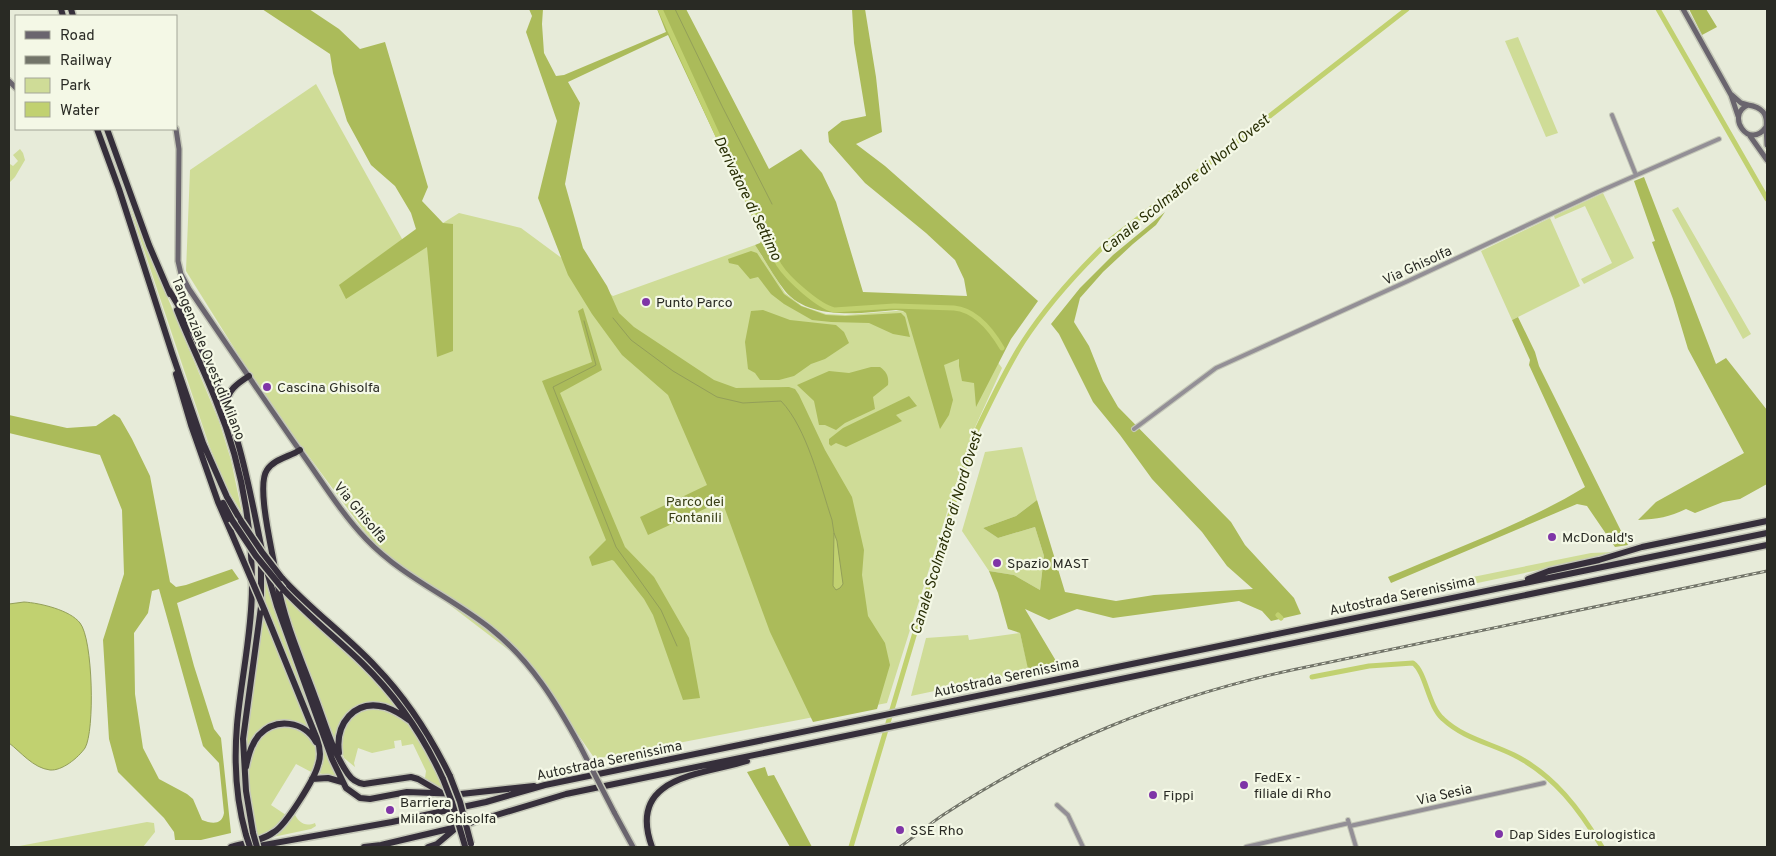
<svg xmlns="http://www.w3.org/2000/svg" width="1776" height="856" font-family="Overpass,sans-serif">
	<rect width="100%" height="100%" fill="#e7ebd9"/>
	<path fill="#cfdc97" d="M1518,37L1558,133L1546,137L1505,41Z
		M316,84L406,246L459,213L521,228L613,296L755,245L785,293L802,306L826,314L846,315L896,311L935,313L983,342L1002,368L971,436L887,703L595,759L531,667L379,551L296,439L241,359L186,271L190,170Z
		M20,149L23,153L25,160L15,177L9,183V165L10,164L13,166L18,161L13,155Z
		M1603,193L1634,258L1584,284L1581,279L1612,263L1585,206L1555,219L1554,216Z
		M129,205L219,421L231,460L242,513L225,485L209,445Z
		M1678,207L1751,334L1743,339L1672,210Z
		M1550,218L1580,286L1512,320L1481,251Z
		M1022,447L1037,500L1016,516L983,528L998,538L1035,527L1044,556L1040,590L1014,575L989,571L962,531L985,452Z
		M1614,552L1595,558L1449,589L1433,594L1391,603L1390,601L1414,596L1443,583L1591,553Z
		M265,581H267L277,614L336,777L318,773L323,756V746L264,599Z
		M282,592L363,666L403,712L382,704L349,712L344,717L338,728L336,744H335L289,620Z
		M262,612L313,732L302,725H270L247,755L246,732Z
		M1020,633L1029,671L911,696L926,638L968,635L969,640Z
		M368,708C373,708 379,708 384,709C416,717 432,763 444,789L435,786L425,778L426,771L413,744L402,746L401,740L394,741L395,748L372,753L358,748L354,763L355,767L344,758L342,752L341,747L344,726L353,715Z
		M288,726C314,734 321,747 313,773L296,764L271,805L286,815C278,827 269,833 256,838C248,803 233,730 288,726Z
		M294,813C299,823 305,827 315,823L316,826L311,829L273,837Z
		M147,822L154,823L155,832L143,847H14Z"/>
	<path fill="#abbb5a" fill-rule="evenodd" d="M262,9H309L339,29L360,49L385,42L428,187L422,201L443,223L453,224V351L437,357L427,247L346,299L339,285L416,229L411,213L395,186L371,165L347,121L333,73L330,54Z
		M529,9H543L542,24L544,53L556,76L564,75L666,32L657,9H686L769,169L801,149L822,173L836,202L863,292L967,296L964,279L955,260L926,233L865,183L829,142L828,132L842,121L866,116L854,43L852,9H865L876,77L882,132L856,144L885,166L1038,301L1011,339L976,407L974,383L962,381L959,366V359L944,365L953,400L949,415L940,429L906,313L903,311L896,310C862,313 810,321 785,291C774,277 765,260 755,245L760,243L763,238L668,35L568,82L580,103L565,184L583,248L607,286L619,313L634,327L714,380L736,388L789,387L795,389L799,395L825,450L852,497L864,550L862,575L868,616L885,643L890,665L877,709L813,722L770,632L722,501L648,535L640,517L707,485L668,395L622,355L592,314L568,275L538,198L557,121L526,32L532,16Z
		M1689,9H1706L1717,27L1702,35Z
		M1644,177L1716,364L1726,358L1767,410V484L1740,499L1723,502L1695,513L1686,509C1669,517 1658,519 1638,520L1656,502L1744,453L1688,349L1673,299L1652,242L1655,241L1634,181Z
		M1165,212L1156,225L1133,244L1103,272L1080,298L1074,322L1089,346L1103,381L1118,407L1231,522L1245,545L1294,598L1301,614L1271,621L1262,611L1239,601L1113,618L1077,609L1049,620L1025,609L1062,671L1030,678L1020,633L1008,629L998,593L989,571L1014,575L1040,590L1044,556L1035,527L998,538L983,528L1016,516L1037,500L1065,592L1116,601L1154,595L1253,589L1227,566L1202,532L1152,479L1120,435L1093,402L1059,334L1051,324L1080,288L1113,255Z
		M751,251L757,253L784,294L801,306L826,315L845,316L901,313L905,317L910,337L893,334L869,323L831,322L812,320L784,304L771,294L758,277L750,279L738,265L729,263L728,259Z
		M583,308L602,370L560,393L625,547L654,577L689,638L700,698L683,700L653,615L644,599L614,561L612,560L592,566L589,557L606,540L542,381L592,362L578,311Z
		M763,310L790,320L836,325L844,332L849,343L825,359L811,364L794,376L779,380H760L755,373L748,369L745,342L751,311Z
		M1518,317L1535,352L1539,366L1628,545L1615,547L1587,506L1577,504L1391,583L1388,577C1454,549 1524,524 1585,487L1529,365L1530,360L1512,320Z
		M871,367H880C887,372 889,377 888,385L873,397L875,409L845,423L836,430L825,425H819L814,401L797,385L829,371L849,373Z
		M909,396L917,406L896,415L902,421L846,447L836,443L831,446L829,444V439L843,428Z
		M114,414L120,418L132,439L150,476L170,582L176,587L186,585L232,569L239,579L177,603L194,666L214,729L221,738L231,833L201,840H175L174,832L164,818L118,772L109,739L103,640L124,574L122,510L100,455L9,433V415L67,428L96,426ZM159,589L203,746L219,763L224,813C222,825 212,824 202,820L193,799L187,794L159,779L143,748L135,694L134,633L148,613L152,591Z
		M765,767L768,776L774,775L812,847H790L747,772Z"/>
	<path fill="#c1d170" stroke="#939f59" d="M834,533L837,541L843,584L840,588L836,590L833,586Z
		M24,602C40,603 70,610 80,623C93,639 95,731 85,748C78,758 62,771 50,770C33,768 21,752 9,743V604Z"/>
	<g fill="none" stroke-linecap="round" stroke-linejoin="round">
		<path stroke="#939f59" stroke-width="1" d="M675,9L722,106L772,204
			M613,318L631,340L673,371L717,397L743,403L781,401C807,428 820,484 832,520L834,533
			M584,321L596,365L553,387L616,547L661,610L677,646"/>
		<path stroke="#c1d170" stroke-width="5" d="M660,9L764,237C769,247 774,256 779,265C788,279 818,306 834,310L894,306L954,308C976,310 992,331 1002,348
			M1658,9L1767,199
			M1278,615L1281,618
			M1312,677L1369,666L1413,663C1426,672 1428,706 1443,719C1463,738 1490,743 1514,755C1554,775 1580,810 1602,847
			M851,847L973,438C989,405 1004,372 1023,342C1047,305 1077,272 1108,242L1407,9"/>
		<g stroke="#c5c8b8" stroke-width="6">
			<path id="street" d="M1612,115L1636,175
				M1134,429L1216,368L1408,281L1598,192L1719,139
				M1057,805L1068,815L1083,847
				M1348,820L1356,847
				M1350,826L1544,783
				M1246,847L1349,823"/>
		</g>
		<g stroke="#c5c8b8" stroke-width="8">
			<path id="secondary" d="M1683,9L1731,95L1738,116
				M9,81L16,88
				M1732,95L1741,103L1748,105
				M1748,105C1762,107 1768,114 1766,127C1749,151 1725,115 1748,105Z
				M1766,127L1767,145
				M176,129L179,149L178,261L181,274L189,289C225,342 261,395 298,448C320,478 340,512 366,539C402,577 451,597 491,629C531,661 556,702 580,746
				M1750,136L1767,160
				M614,812L633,847"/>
		</g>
		<g stroke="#c5c8b8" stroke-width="9">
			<path id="highway" d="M61,9L63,16
				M71,9L73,16
				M97,129L119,189L172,353L203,443L227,497L241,521
				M107,129L149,245L170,294
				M169,290C198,337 222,390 238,443C248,478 255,515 262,551
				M177,310C189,341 204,370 216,401C240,459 252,523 252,586C252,633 241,679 237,725C234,761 236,800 246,835
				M176,374L191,425L218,502L231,532
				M227,405C226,391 238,383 249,376
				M223,503L232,520
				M266,568L277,606L332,759L346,788L360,798L370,799L407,792L461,794L534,786
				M275,569C272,549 256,485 267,470C274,459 289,457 300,450
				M282,578C311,610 346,635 376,667C407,699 430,735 450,776
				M1528,579L1549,571L1599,560L1642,547L1767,521
				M277,581C284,621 301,659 315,697C325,723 332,751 348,774C352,780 357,783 364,784L411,777L418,779L442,793
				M283,589C308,616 336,638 362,663C397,697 423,735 443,779
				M339,753C335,724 354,699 385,707C394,710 402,715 409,720
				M246,767C248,756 251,744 259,735C276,717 304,721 316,742
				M312,779L328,778L342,782
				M253,833L246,791L243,739L261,607V550
				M231,847C245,843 262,841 274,832C286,825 315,778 318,765C321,757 320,747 317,739L264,609
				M253,847L392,822L486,802L545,785L1767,533
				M364,847L381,845L457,827L566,794L1767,545
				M428,847L437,844L456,828
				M652,847C626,776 701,775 747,761"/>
		</g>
		<use href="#street" stroke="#938f96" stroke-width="4"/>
		<use href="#secondary" stroke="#6a656e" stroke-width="5"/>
		<use href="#highway" stroke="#362f3b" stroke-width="6"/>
		<g stroke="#727469" stroke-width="3">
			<path id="rail" d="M900,847C914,837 928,825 943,815C1053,743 1164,698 1292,670L1767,571"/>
		</g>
		<use href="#rail" stroke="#f4f8e6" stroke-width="1" stroke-dasharray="4" stroke-linecap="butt"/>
		<g stroke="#c5c8b8" stroke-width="8" stroke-linecap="butt">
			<path id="secondary-bridge" d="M580,746L614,812"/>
		</g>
		<g stroke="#c5c8b8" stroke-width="9" stroke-linecap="butt">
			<path id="highway-bridge" d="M232,520L256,556L283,589
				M241,521L262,552L282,578
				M231,532L264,609
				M450,776L460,802L471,844
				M443,779L452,802L465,846
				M253,833L257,847
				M246,835L250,847"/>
		</g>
		<use href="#secondary-bridge" stroke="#6a656e" stroke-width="5"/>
		<use href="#highway-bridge" stroke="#362f3b" stroke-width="6"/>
	</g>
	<g fill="#7f35a7" stroke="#f4f8e6" stroke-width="2">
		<circle cx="646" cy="302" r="5"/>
		<circle cx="267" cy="387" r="5"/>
		<circle cx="1552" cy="537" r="5"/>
		<circle cx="997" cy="563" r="5"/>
		<circle cx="1244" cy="785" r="5"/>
		<circle cx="1153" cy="795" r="5"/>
		<circle cx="390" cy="810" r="5"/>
		<circle cx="900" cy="830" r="5"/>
		<circle cx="1499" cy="834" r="5"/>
	</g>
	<g text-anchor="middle" stroke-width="4.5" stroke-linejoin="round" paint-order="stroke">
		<g font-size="14" fill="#292a24" stroke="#f4f8e6">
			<text transform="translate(1417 265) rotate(-25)" y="5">Via Ghisolfa</text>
			<text transform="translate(209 358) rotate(68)" y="5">Tangenziale Ovest di Milano</text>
			<text transform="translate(361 512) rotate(50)" y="5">Via Ghisolfa</text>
			<text transform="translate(1402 595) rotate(-12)" y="5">Autostrada Serenissima</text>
			<text transform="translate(1006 677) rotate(-12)" y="5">Autostrada Serenissima</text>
			<text transform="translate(609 760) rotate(-12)" y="5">Autostrada Serenissima</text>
			<text transform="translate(1444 794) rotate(-13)" y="5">Via Sesia</text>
		</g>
		<g font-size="14" fill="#292a24" stroke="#f4f8e6" text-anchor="start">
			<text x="656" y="307">Punto Parco</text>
			<text x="277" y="392">Cascina Ghisolfa</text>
			<text x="1562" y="542">McDonald's</text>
			<text x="1007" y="568">Spazio MAST</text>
			<text x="1254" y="782">FedEx -<tspan x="1254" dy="16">filiale di Rho</tspan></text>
			<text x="1163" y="800">Fippi</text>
			<text x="400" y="807">Barriera<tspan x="400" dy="16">Milano Ghisolfa</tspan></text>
			<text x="910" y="835">SSE Rho</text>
			<text x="1509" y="839">Dap Sides Eurologistica</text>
		</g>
		<g font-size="14" fill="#383e15" stroke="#f4f8e6">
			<text x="695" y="506">Parco dei<tspan x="695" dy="16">Fontanili</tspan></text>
		</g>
		<g font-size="15" font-style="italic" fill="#282e04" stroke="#f4f8e6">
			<text transform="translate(1185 184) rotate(-39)" y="5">Canale Scolmatore di Nord Ovest</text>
			<text transform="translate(748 198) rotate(64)" y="5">Derivatore di Settimo</text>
			<text transform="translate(946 533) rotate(-73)" y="5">Canale Scolmatore di Nord Ovest</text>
		</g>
	</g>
	<rect width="1776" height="856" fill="none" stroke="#292a24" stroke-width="20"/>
	<rect x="15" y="15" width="162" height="115" fill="#f4f8e6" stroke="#a3a698"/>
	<rect x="25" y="31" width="25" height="8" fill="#6a656e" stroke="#a3a698"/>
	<text x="60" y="40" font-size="15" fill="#292a24">Road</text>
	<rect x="25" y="56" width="25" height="8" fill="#727469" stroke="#a3a698"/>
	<text x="60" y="65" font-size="15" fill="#292a24">Railway</text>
	<rect x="25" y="78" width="25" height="15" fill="#cfdc97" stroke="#a3a698"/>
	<text x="60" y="90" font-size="15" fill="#292a24">Park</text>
	<rect x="25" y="102" width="25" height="15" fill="#c1d170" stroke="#a3a698"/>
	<text x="60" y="115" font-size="15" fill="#292a24">Water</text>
</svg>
